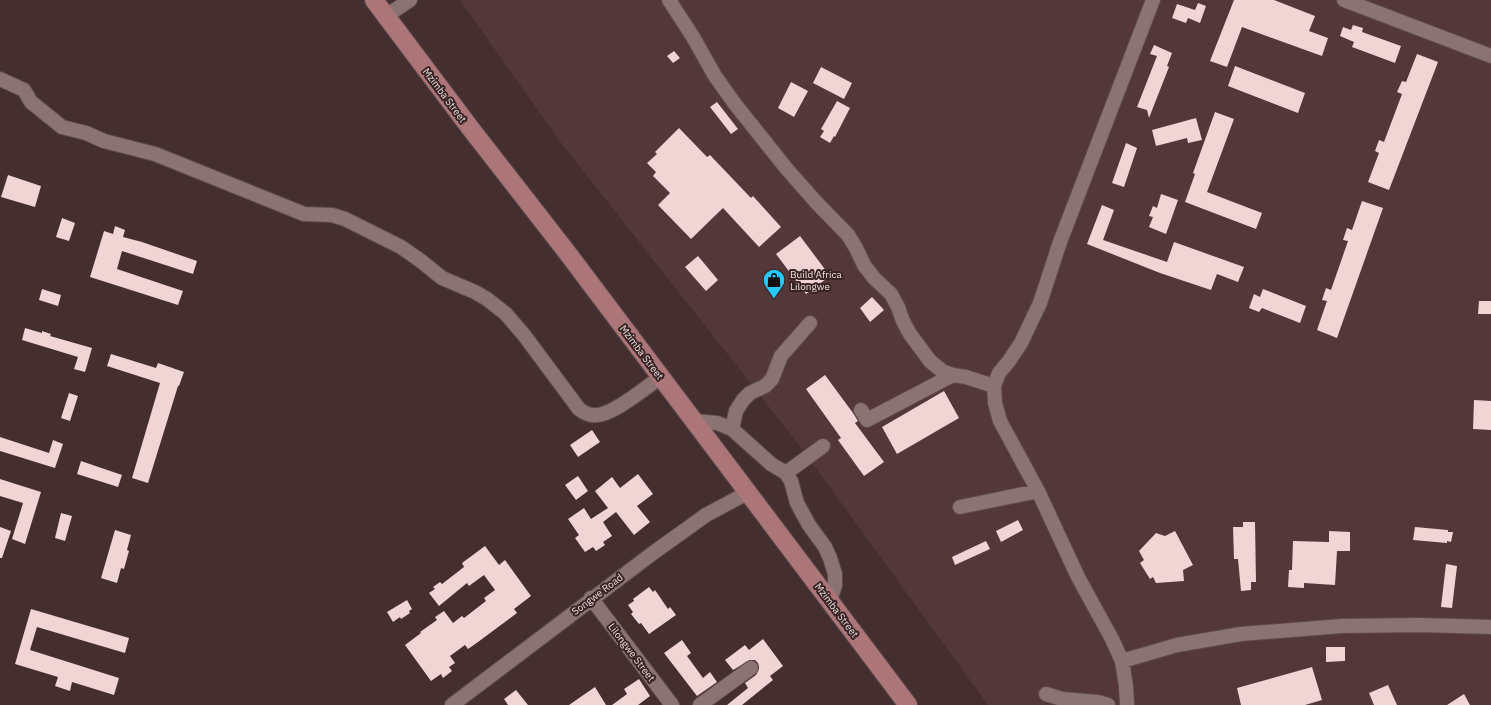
<svg xmlns="http://www.w3.org/2000/svg" width="1491" height="705" font-family="'IBM Plex Sans',sans-serif">
	<rect width="100%" height="100%" fill="#442e2f"/>
	<path fill="#543738" d="M460,0H1491V705H988L799,445L558,139Z"/>
	<path fill="#f1d4d4" d="M1234,0H1274L1315,16L1309,31L1328,38L1322,56L1242,27L1227,67L1210,61Z
		M1198,3L1206,6L1200,23L1188,18L1186,23L1172,18L1177,4L1195,10Z
		M1353,25L1363,28L1362,32L1401,46L1395,63L1352,47L1354,42L1340,36L1343,27L1351,30Z
		M1154,45L1172,53L1167,66L1169,67L1149,118L1147,110L1137,107L1157,56L1150,54Z
		M674,51L680,58L673,63L667,56Z
		M1417,54L1438,62L1389,190L1368,182L1379,153L1375,151L1379,140L1384,142L1402,94L1397,92L1402,81L1406,82Z
		M1235,66L1305,93L1298,113L1228,86Z
		M821,67L852,83L844,99L813,83Z
		M791,82L808,91L794,117L778,108Z
		M837,101L850,108L835,137L834,136L830,143L820,137L824,131L821,129Z
		M717,102L738,129L731,134L710,107Z
		M1215,112L1234,119L1207,192L1262,213L1256,229L1185,202L1195,174L1193,173Z
		M1196,118L1202,140L1188,143L1187,138L1156,146L1152,130Z
		M679,128L707,157L710,155L751,198L753,196L781,227L759,247L723,208L691,239L658,205L670,193L653,176L656,172L647,163L657,154L655,152Z
		M1126,143L1137,148L1124,187L1112,183Z
		M8,175L41,186L35,207L1,197Z
		M1161,194L1178,200L1166,234L1149,227L1153,217L1149,216L1153,206L1157,208Z
		M1362,201L1383,208L1337,338L1317,330L1327,301L1322,300L1326,288L1331,290L1348,241L1343,240L1347,228L1352,230Z
		M1102,205L1114,210L1103,240L1167,262L1174,242L1244,267L1238,282L1217,274L1211,290L1160,273L1087,244Z
		M62,218L75,223L69,241L56,237Z
		M115,226L125,230L123,237L142,242L197,261L193,274L122,251L117,269L183,291L178,305L90,277L104,231L113,234Z
		M800,236L830,276L806,294L776,254Z
		M698,256L718,280L706,291L685,267Z
		M42,289L61,295L58,306L39,300Z
		M1263,289L1306,306L1300,323L1262,308L1259,312L1249,308L1254,294L1260,297Z
		M872,297L884,310L870,322L860,308Z
		M1479,301H1491V314H1478Z
		M25,328L42,333V331L51,334L50,336L92,348L85,372L74,369L78,357L22,340Z
		M111,354L156,368L158,363L184,372L179,386H178L148,483L132,478L160,383L107,366Z
		M825,375L853,413L858,421L855,423L884,462L864,476L838,440L841,438L806,389Z
		M944,391L959,418L897,454L882,427Z
		M69,393L78,396L70,421L61,418Z
		M1474,400L1491,401V430L1473,429Z
		M592,430L600,442L578,457L570,445Z
		M0,437L49,453L53,440L63,444L55,468L0,451Z
		M81,461L122,475L118,487L77,474Z
		M638,474L653,494L637,506L650,522L634,535L616,512L603,522L612,536L603,542L605,545L596,551L593,547L585,552L575,538L579,535L568,519L584,508L591,519L608,508L595,491L612,477L620,488Z
		M578,476L588,491L576,500L565,485Z
		M0,479L41,492L25,544L12,539L23,503L0,496Z
		M61,513L72,516L65,541L55,538Z
		M1018,520L1023,530L1001,542L996,531Z
		M1243,522H1255L1256,582H1251V590L1241,591L1238,559H1234L1233,527H1243Z
		M0,527L11,531L2,558H0Z
		M1415,527L1448,530V532H1453L1451,542L1447,541V543L1413,540Z
		M115,530L131,535L127,550L129,551L124,569L121,568L117,583L101,578Z
		M1175,531L1193,565L1183,570L1184,581L1156,583L1153,577L1150,579L1140,563L1144,560L1139,551L1156,533L1165,536Z
		M1329,531L1350,532V551H1337L1335,585L1304,583V588L1288,587L1289,570H1292L1293,541L1329,542Z
		M986,541L990,549L955,565L952,557Z
		M485,546L499,565L505,560L531,596L514,609L517,613L478,642L468,649L465,645L450,656L455,663L449,667L452,671L443,678L441,674L431,681L405,645L421,633L420,632L437,620L435,617L444,611L453,623L462,616L464,618L486,601L484,598L495,590L484,575L469,586L467,583L439,606L429,593L435,589L433,587L440,582L442,584L464,567L462,563Z
		M1446,564L1457,566L1452,608L1441,607Z
		M649,587L653,592L655,590L668,609L670,607L676,615L649,634L641,623L639,624L631,614L633,612L628,605L634,601L633,599Z
		M407,600L412,609L409,611L410,613L401,619L400,617L393,622L387,612Z
		M31,609L129,638L125,653L37,627L30,650L119,678L114,695L72,682L70,691L55,686L58,677L15,664Z
		M763,639L783,666L770,676L773,680L742,705H727L748,688L745,683L756,675L759,668L758,663L755,660H750L733,670L725,660L745,645L749,650Z
		M682,640L691,653L687,656L703,678L710,672L717,682L697,696L664,653Z
		M1326,647H1345V661L1326,662Z
		M1312,667L1322,700L1305,705H1241L1237,688Z
		M639,679L650,696L638,705H612L627,694L624,689Z
		M1388,685L1397,705H1374L1369,693Z
		M595,687L606,705H569Z
		M516,690L528,705H508L504,699Z
		M1464,694L1470,705H1447Z"/>
	<g fill="none" stroke-linecap="round" stroke-linejoin="round">
		<g stroke="#5d4b4b" stroke-width="16">
			<path id="minor" d="M669,0L693,37L715,76L735,104L786,168L815,201L848,235L856,248L864,265L874,278L891,294L898,307L903,321L910,334L930,361L942,371L953,375L966,377L994,386
				M1344,0L1491,56
				M386,16L410,0
				M0,79L24,90L31,102L62,127L86,133L104,141L155,154L304,214L332,215L345,219L401,247L421,261L442,278L475,292L487,299L506,314L524,335L579,409C583,412 587,415 593,415C610,418 646,387 661,377
				M861,410L867,420L953,375
				M694,421L717,423L732,429L771,464L786,473L791,481L797,503L809,525L825,547L830,558L835,574V585L830,601
				M732,429L736,411L743,400L750,393L765,386L772,379L781,356L810,323
				M786,473L823,446
				M960,507L1038,491
				M591,598L672,705
				M1122,661L1177,645L1241,634L1342,626L1421,625L1491,627
				M1046,694L1062,699L1098,702L1108,705
				M452,705L653,553L706,515L749,492
				M700,705L751,668
				M1127,705L1126,686L1122,661L1112,639L1078,577L1038,491L1000,421L995,403L994,386L999,373L1009,361L1021,343L1040,303L1060,242L1153,0"/>
		</g>
		<g stroke="#5d4b4b" stroke-width="20">
			<path id="major" d="M374,0L471,129L566,251L908,705"/>
		</g>
		<use href="#minor" stroke="#8c7373" stroke-width="14"/>
		<use href="#major" stroke="#ac7577" stroke-width="18"/>
	</g>
	<defs>
		<g id="shop-pin" transform="scale(1.15)"><path d="M0 17L-7.5 6A9.5 9.5 0 1 1 7.5 6Z" fill="#26c9fe" stroke="#392425"/><path d="M-5-2.5h2.3a2.7 3.5 0 0 1 5.4 0H5L5.5 6h-11ZM-1.5-2.5h3a1.5 2.3 0 0 0-3 0Z" fill="#111"/></g>
	</defs>
	<g fill-rule="evenodd">
		<use href="#shop-pin" x="774" y="280"/>
	</g>
	<g text-anchor="middle" stroke-width="4" stroke-linejoin="round" paint-order="stroke">
		<g font-size="10" fill="#efe0e0" stroke="#392425">
			<text transform="translate(445 95) rotate(53)" y="4">Mzimba Street</text>
			<text transform="translate(642 352) rotate(53)" y="4">Mzimba Street</text>
			<text transform="translate(597 594) rotate(-37)" y="4">Songwe Road</text>
			<text transform="translate(837 610) rotate(53)" y="4">Mzimba Street</text>
			<text transform="translate(632 652) rotate(53)" y="4">Lilongwe Street</text>
		</g>
		<g font-size="10" fill="#efe0e0" stroke="#392425" text-anchor="start">
			<text x="790" y="278">Build Africa<tspan x="790" dy="12">Lilongwe</tspan></text>
		</g>
	</g>
</svg>
